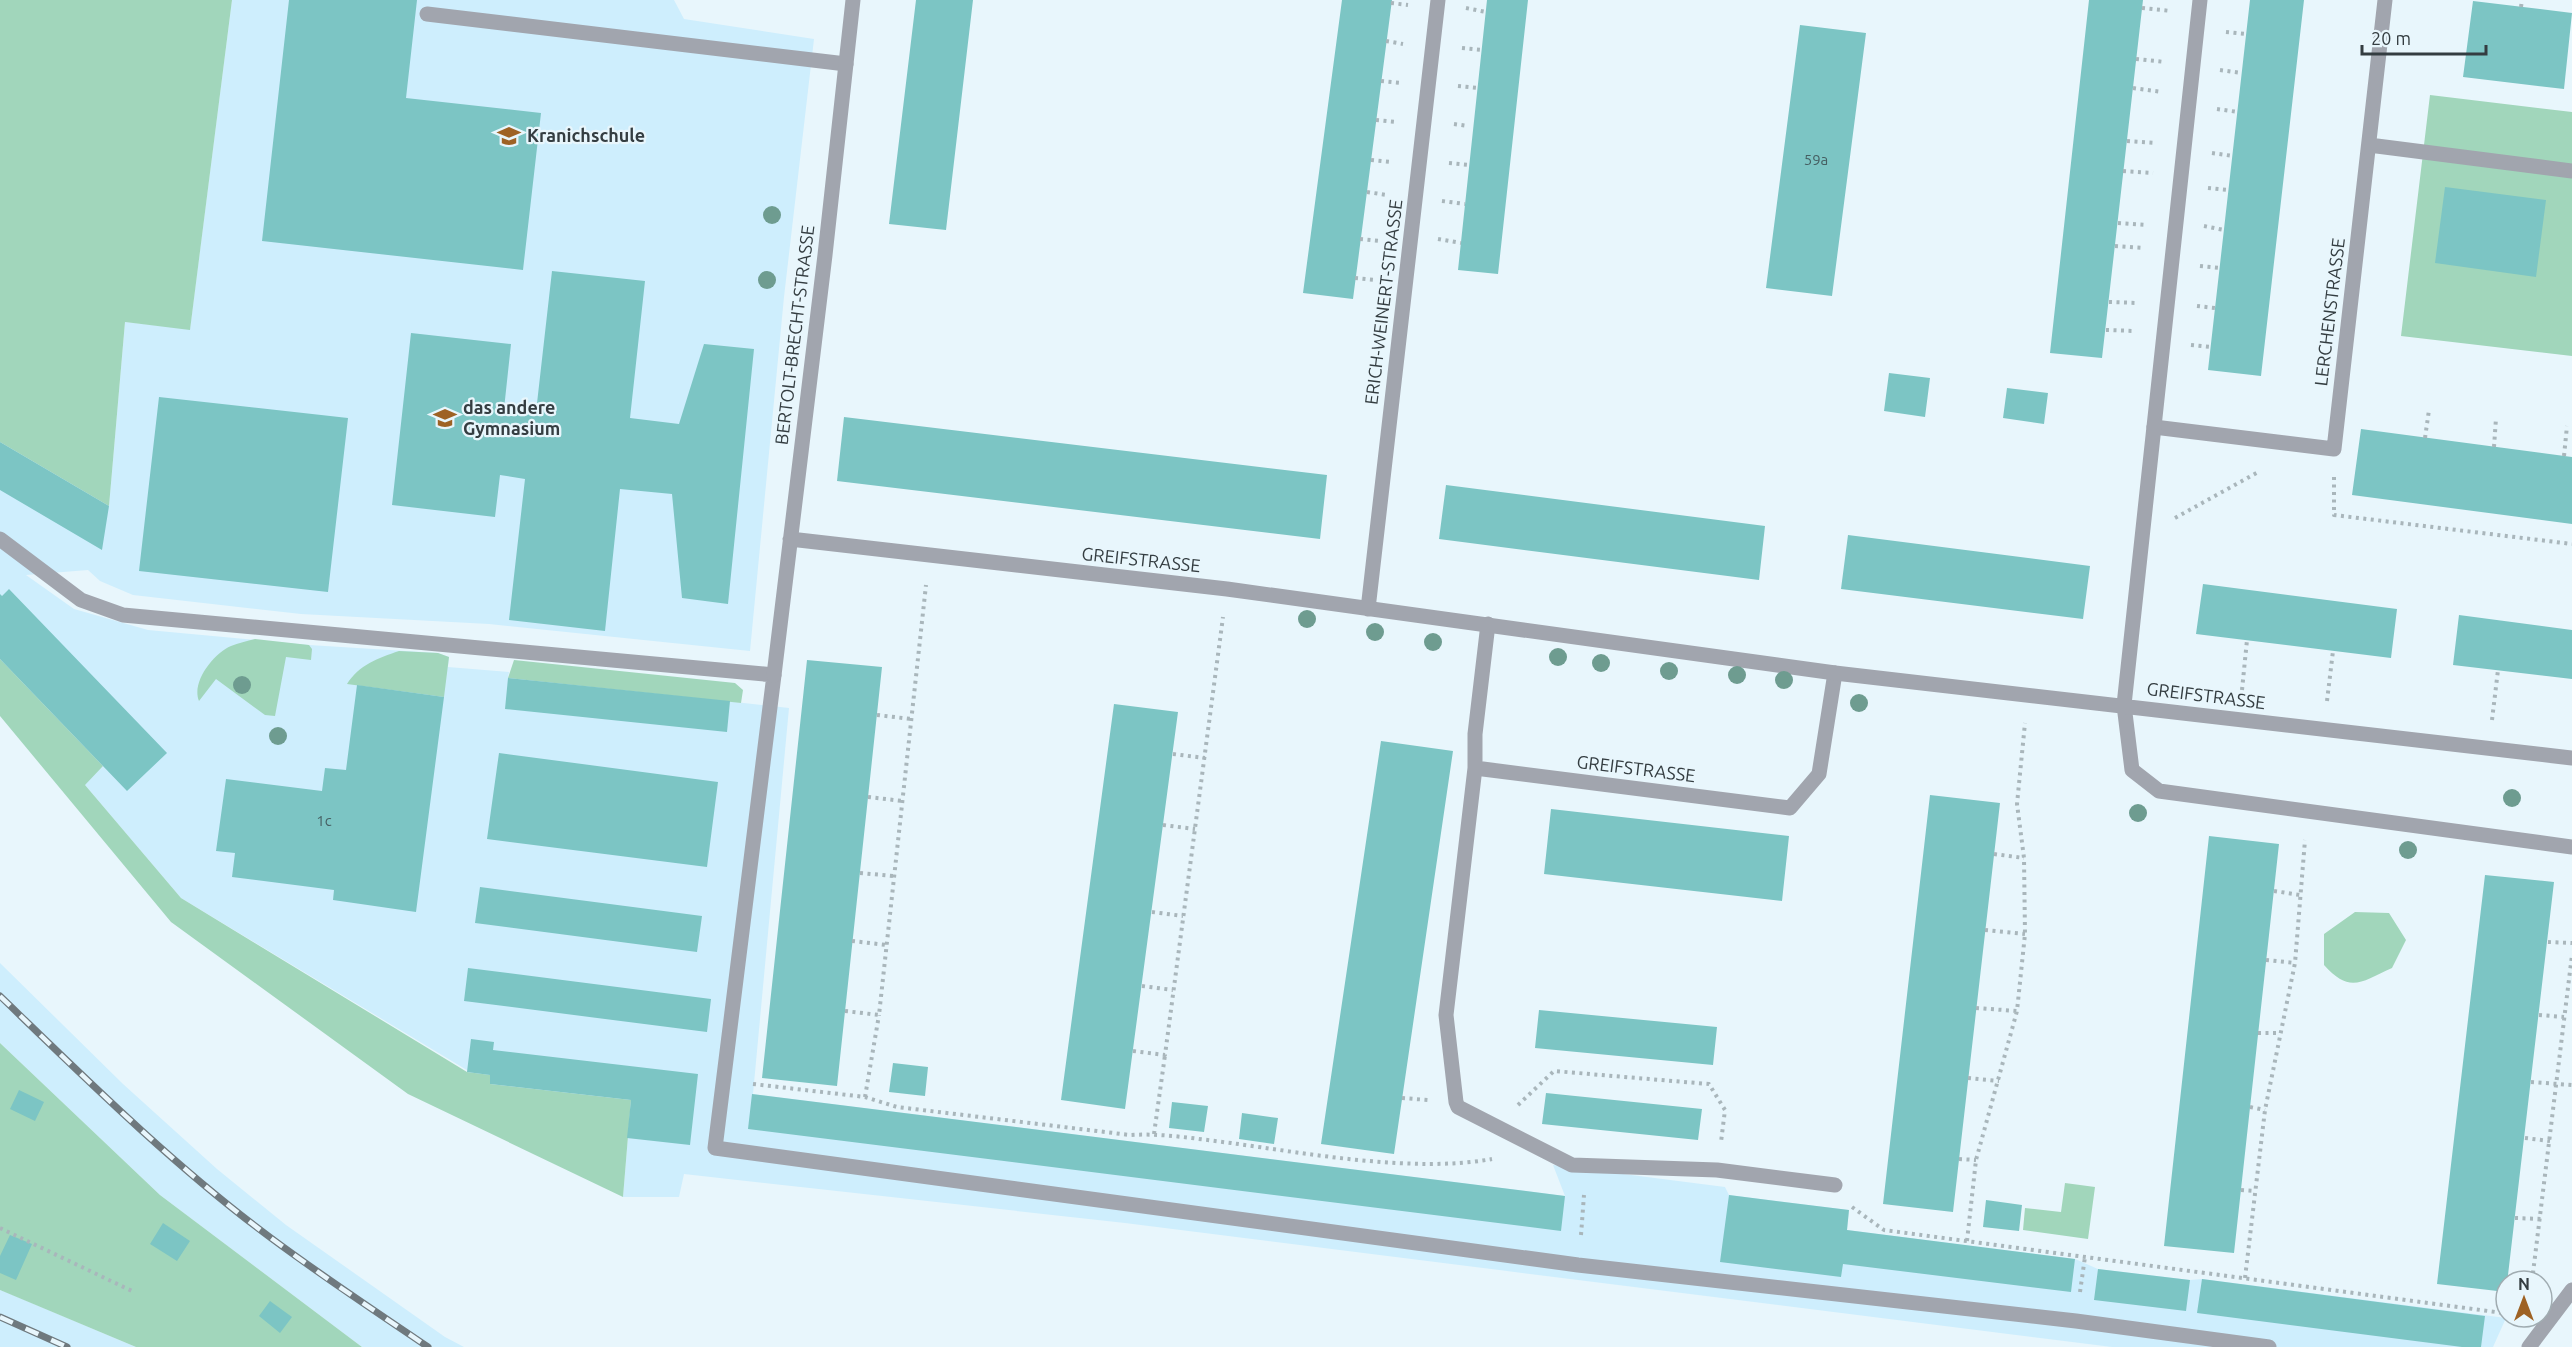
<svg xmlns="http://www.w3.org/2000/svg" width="2572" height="1347" font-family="Ubuntu,sans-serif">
	<rect width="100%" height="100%" fill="#e8f6fc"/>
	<path fill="#ceeefd" d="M232,0H674L684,19L814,39L784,297L750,651L489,624L301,614L133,595L100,581L88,570L26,575L74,609L148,630L309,645L438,653L449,657L448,667L509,672L508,677L789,708L753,1094L1565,1196L1553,1165L1725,1187L1729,1195L1849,1210L1847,1230L2075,1259L2098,1269L2190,1280L2202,1279L2506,1318L2493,1347H2112L1125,1223L684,1174L679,1197H623L631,1100L490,1084L181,898L84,784L103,766L0,659V442L109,506L125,322L190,329Z
		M0,963L123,1084L217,1169L286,1225L445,1337L464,1347H362L160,1195L0,1043Z
		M0,1290L8,1293L136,1347H0Z"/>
	<path fill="#a1d6bb" d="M0,0H232L190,330L125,322L109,506L0,442Z
		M2430,95L2572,112V356L2401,336Z
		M255,639L309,645L312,649L311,660L286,657L275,716L265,715L216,679L199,701C191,682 214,653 231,646C238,643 247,641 255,639Z
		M399,651L438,653L449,657L444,697L347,684C359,665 378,658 399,651Z
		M0,659L103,766L85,785L181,898L467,1072L490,1075V1084L631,1100L623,1197L408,1094L171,922L0,716Z
		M514,660L735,683L743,690L741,703L508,678Z
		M2355,912L2389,913L2406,940L2392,968C2361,982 2350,994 2324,965V934Z
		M0,1043L160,1195L362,1347H136L0,1290Z
		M2065,1183L2095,1187L2088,1239L2023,1230L2025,1208L2061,1212Z"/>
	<path fill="#7cc5c4" d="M289,0H417L406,98L541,113L523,270L262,241Z
		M916,0H973L946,230L889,224Z
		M1342,0H1392L1353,299L1303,293Z
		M1487,0H1528L1498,274L1458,270Z
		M2089,0H2143L2102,358L2050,353Z
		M2250,0H2304L2261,376L2208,370Z
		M2473,1L2572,13L2564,89L2463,77Z
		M1800,25L1866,33L1832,296L1766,288Z
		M2445,187L2546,200L2536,277L2435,263Z
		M552,271L645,281L630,418L679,424L704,344L754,349L728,604L682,598L672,494L620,489L605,631L509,620L525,479L500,475L495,517L392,505L411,333L511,344L504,409L536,412Z
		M1889,373L1930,378L1925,417L1884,411Z
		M2007,388L2048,393L2044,424L2003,418Z
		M159,397L348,418L328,592L139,571Z
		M844,417L1327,475L1320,539L837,481Z
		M2361,429L2572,457V524L2352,495Z
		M0,442L109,506L102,550L0,490Z
		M1446,485L1765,526L1759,580L1439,539Z
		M1848,535L2090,566L2083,619L1841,589Z
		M2203,584L2397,609L2391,658L2196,634Z
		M9,589L167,753L127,791L0,659V594L2,596Z
		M2459,615L2572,630V679L2453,665Z
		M807,660L882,667L837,1086L762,1078Z
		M508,678L730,701L727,732L505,709Z
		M357,685L444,697L416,912L333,900L334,890L232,877L235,853L216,851L226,779L322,791L325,768L346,770Z
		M1114,704L1178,712L1125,1109L1061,1100Z
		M1381,741L1453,751L1394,1154L1321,1144Z
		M499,753L718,782L707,867L487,839Z
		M1930,795L2000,803L1953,1212L1883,1204Z
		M1551,809L1789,836L1782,901L1544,874Z
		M2209,836L2279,844L2234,1253L2164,1246Z
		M2485,875L2554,882L2506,1292L2437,1284Z
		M480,887L702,916L697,952L475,923Z
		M468,968L711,999L707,1032L464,1001Z
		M1539,1010L1717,1027L1713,1065L1535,1048Z
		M471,1039L494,1042L493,1050L698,1074L690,1145L627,1138L631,1100L490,1084V1075L467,1072Z
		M893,1063L928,1067L925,1096L889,1092Z
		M19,1090L44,1102L35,1121L10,1109Z
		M1546,1093L1702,1109L1698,1140L1542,1124Z
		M752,1094L1565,1196L1561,1231L748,1129Z
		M1172,1102L1208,1106L1204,1132L1169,1128Z
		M1242,1113L1278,1118L1274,1144L1239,1139Z
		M1729,1195L1849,1210L1847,1230L2075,1259L2071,1292L1843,1264L1841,1277L1720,1262Z
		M1986,1200L2022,1205L2019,1231L1983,1227Z
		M163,1223L190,1241L177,1261L150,1244Z
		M10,1235L32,1244L16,1280L0,1273V1256Z
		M2098,1269L2190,1280L2186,1311L2094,1300Z
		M2202,1279L2485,1316L2481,1347H2462L2197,1313Z
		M270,1301L292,1317L280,1333L259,1316Z"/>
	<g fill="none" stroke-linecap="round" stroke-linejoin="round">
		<path stroke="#a9b6bb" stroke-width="4" stroke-dasharray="3 4.5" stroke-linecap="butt" d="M1391,3L1408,5
			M2521,7L2522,0
			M1466,8L1486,12
			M2142,8L2171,11
			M2226,32L2246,34
			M1386,41L1403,44
			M1462,48L1482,50
			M2136,59L2165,62
			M2220,70L2242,73
			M1381,81L1401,83
			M1458,86L1478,88
			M2133,88L2162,92
			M2217,109L2238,112
			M1376,120L1396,122
			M1454,124L1468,126
			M2127,141L2156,143
			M2212,153L2233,156
			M1371,160L1391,162
			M1449,163L1470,165
			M2123,171L2153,173
			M2208,188L2228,190
			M1367,192L1387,195
			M1442,201L1465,204
			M2118,223L2147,225
			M2204,226L2224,230
			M1360,239L1381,241
			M1438,239L1461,243
			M2115,246L2144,248
			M2200,266L2220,268
			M1355,278L1376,280
			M2109,302L2138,303
			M2197,306L2215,308
			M2106,330L2135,331
			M2191,345L2211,347
			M2425,438L2429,410
			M2494,447L2496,418
			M2564,456L2567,426
			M2334,477V515L2572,544
			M2175,518L2260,471
			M2242,690L2247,640
			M2327,701L2333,651
			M877,715L911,719
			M2492,720L2498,670
			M1173,754L1205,758
			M868,797L903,801
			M1163,825L1195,829
			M1994,854L2024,858
			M860,873L894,876
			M2274,891L2300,895
			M1152,912L1183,916
			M1985,930L2025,934
			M852,941L887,945
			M2548,942L2572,943
			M2266,960L2295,963
			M1142,986L1173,990
			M1976,1008L2017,1011
			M845,1011L879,1015L926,585
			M2539,1015L2564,1017
			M2258,1033H2279
			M1133,1051L1165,1055L1223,617
			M1968,1078L1999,1081
			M2531,1082L2572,1085
			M753,1084L865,1097L897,1107L1130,1135C1164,1133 1197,1139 1231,1143C1310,1154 1415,1173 1492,1159
			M865,1097L879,1015
			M1402,1098L1428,1100
			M1518,1105L1554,1071L1709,1084L1725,1110L1721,1142
			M2250,1107L2265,1110
			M1154,1134L1165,1055
			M2525,1138L2550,1141
			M1959,1159L1976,1160
			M2241,1190L2255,1191
			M1852,1207L1884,1230L2503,1313L2506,1311
			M2515,1218L2541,1219
			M0,1228L132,1291
			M1581,1235L1584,1195
			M1967,1241L1976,1160L2017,1011L2025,934L2024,858L2017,804L2025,723
			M2245,1278L2265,1110L2295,963L2305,840
			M2532,1281L2572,955
			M2080,1292L2085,1257"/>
		<path stroke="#a1a5ae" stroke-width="15" d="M427,14L846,64
			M2369,145L2572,171
			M2154,427L2334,449L2385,0
			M0,539L81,600L123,615L774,675L715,1148L1578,1265L2076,1321L2269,1347
			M1488,624L1475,734V768L1790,808L1819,774L1835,673
			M2124,705L2132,770L2159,791L2572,847
			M1475,768L1446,1015L1456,1102L1458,1107L1572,1165L1717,1170L1835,1185"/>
		<path stroke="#a1a5ae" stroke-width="15" d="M790,539L1227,589L1835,673L2572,758
			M1368,609L1438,0
			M774,675L825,255L853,0
			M2124,705L2200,0
			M2529,1347L2572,1290"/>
		<g stroke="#6f797e" stroke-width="7">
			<path id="rail" d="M0,996C87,1080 174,1166 271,1238C322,1276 375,1311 428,1347
				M0,1317L67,1347"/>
		</g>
		<use href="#rail" stroke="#e8f6fc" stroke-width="4.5" stroke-dasharray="14" stroke-linecap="butt"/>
	</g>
	<g fill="#6e9c90">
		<circle cx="772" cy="215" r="9"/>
		<circle cx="767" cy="280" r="9"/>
		<circle cx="1307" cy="619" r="9"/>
		<circle cx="1375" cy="632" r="9"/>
		<circle cx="1433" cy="642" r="9"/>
		<circle cx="1558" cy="657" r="9"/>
		<circle cx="1601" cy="663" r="9"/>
		<circle cx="1669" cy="671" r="9"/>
		<circle cx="1737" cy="675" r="9"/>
		<circle cx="1784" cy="680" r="9"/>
		<circle cx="242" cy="685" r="9"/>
		<circle cx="1859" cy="703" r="9"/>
		<circle cx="278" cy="736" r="9"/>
		<circle cx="2512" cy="798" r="9"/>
		<circle cx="2138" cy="813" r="9"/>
		<circle cx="2408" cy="850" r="9"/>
	</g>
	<defs>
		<g id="school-bare" transform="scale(1.8)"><path d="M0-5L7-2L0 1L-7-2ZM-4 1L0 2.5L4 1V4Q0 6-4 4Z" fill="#9e6224" stroke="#e8f6fc" stroke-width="2.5" paint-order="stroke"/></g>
	</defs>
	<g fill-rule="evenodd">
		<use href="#school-bare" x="509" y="136"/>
		<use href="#school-bare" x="445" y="418"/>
	</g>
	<g text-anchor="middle" stroke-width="4.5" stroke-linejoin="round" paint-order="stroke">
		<g font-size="15" fill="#465f62">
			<text x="1816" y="165">59a</text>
			<text x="324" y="826">1c</text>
		</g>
		<g font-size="18" font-weight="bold" fill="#343d41" stroke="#e8f6fc" text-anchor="start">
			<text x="527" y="142">Kranichschule</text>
			<text x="463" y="414">das andere<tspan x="463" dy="21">Gymnasium</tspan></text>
		</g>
		<g font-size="18" fill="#343d41" stroke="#e8f6fc">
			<text transform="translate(1384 302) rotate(-83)" y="6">ERICH-WEINERT-STRASSE</text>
			<text transform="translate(2330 312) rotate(-83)" y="6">LERCHENSTRASSE</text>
			<text transform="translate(795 335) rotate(-83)" y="6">BERTOLT-BRECHT-STRASSE</text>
			<text transform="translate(1141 560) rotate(6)" y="6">GREIFSTRASSE</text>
			<text transform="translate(2206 696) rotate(7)" y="6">GREIFSTRASSE</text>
			<text transform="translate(1636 769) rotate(7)" y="6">GREIFSTRASSE</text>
		</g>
	</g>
	<g transform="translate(2524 1299)"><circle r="28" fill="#e8f6fc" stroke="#a0acb1" stroke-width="1.5"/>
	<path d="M0-4.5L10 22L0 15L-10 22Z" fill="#9e6224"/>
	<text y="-9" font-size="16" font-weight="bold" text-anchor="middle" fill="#343d41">N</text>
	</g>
	<path d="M2362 45v9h124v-9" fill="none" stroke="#343d41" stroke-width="3"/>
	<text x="2371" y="45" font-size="18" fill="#343d41" stroke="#e8f6fc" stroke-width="4.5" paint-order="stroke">20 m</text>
</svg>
